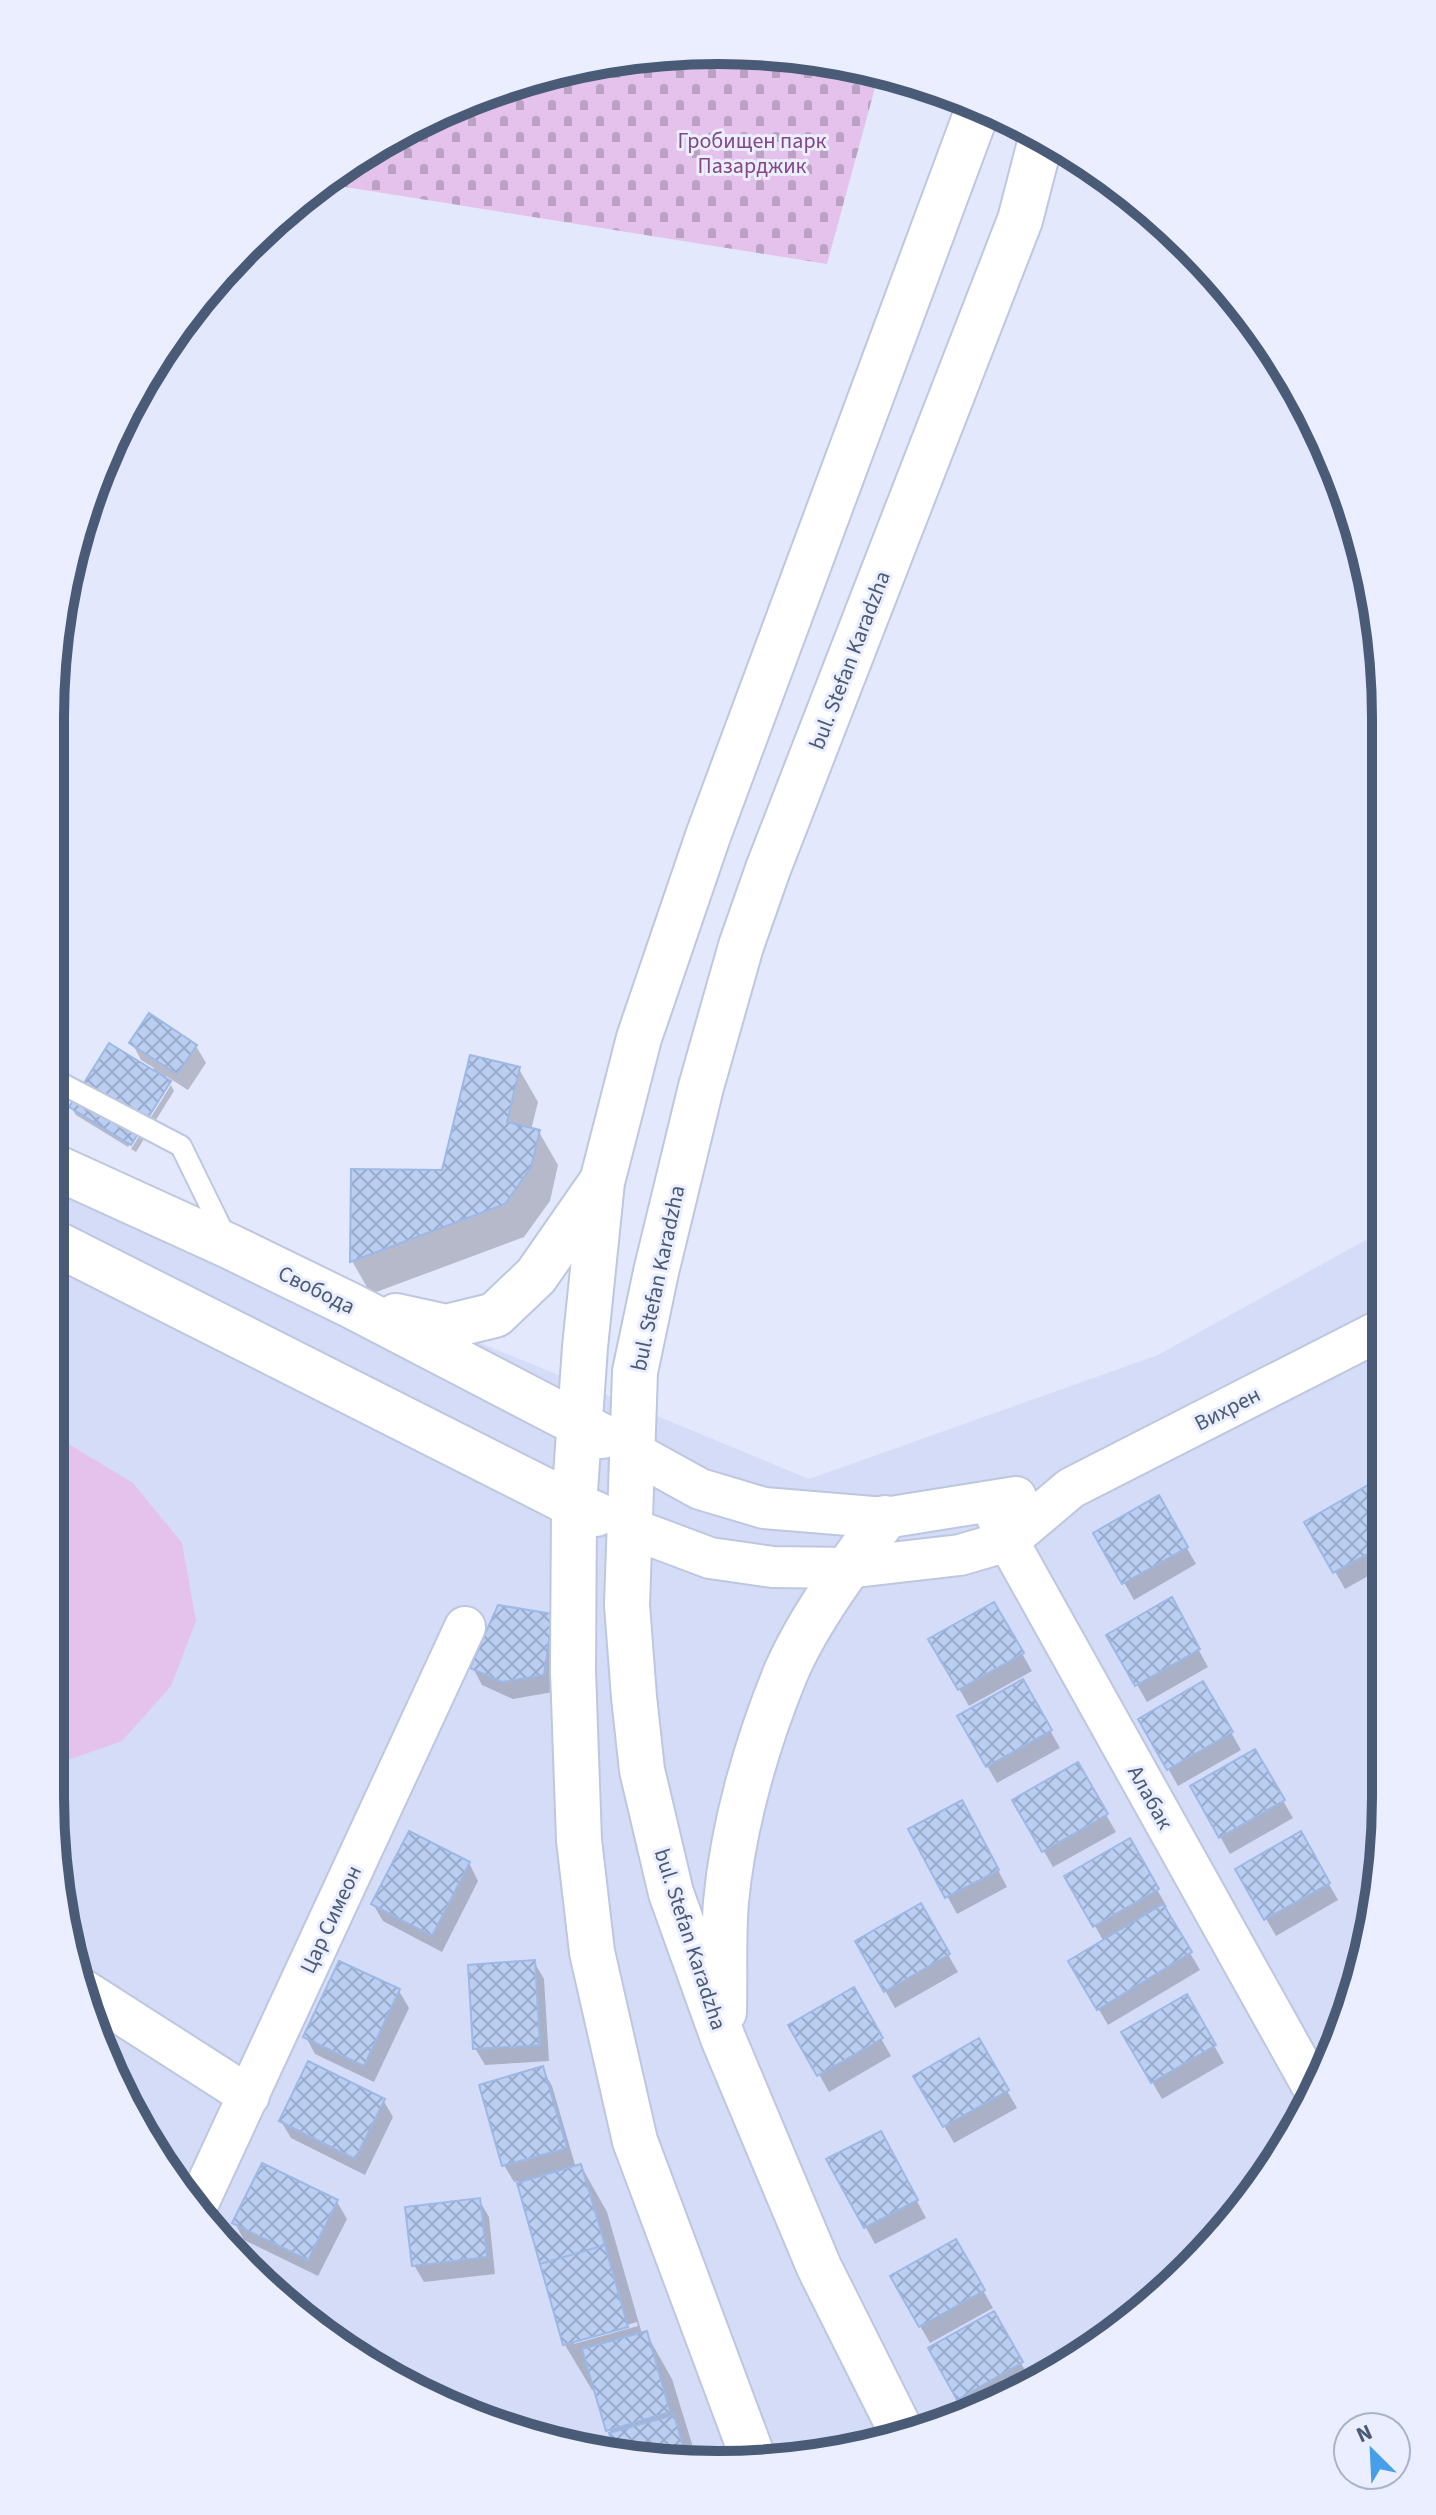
<svg xmlns="http://www.w3.org/2000/svg" width="1436" height="2515" font-family="'Source Sans 3',sans-serif">
	<defs>
		<pattern id="cemetery-stones" width="16" height="16" patternUnits="userSpaceOnUse" patternTransform="scale(2)"><rect width="16" height="16" fill="#e4c2eb"/><path d="M2 7V4a2 2 0 0 1 4 0v3zM10 15v-3a2 2 0 0 1 4 0v3z" fill="#bba1c3"/></pattern>
		<pattern id="building-cross-hatch" width="8" height="8" patternUnits="userSpaceOnUse" patternTransform="scale(2)"><rect width="8" height="8" fill="#bbcff3"/><path d="M0 0l8 8M0 8l8-8" fill="none" stroke="#9aabc9"/></pattern>
	</defs>
	<rect width="100%" height="100%" fill="#e4e8fd"/>
	<path fill="#d5dcf7" d="M51,1176L384,1303L809,1479L1158,1355L1382,1231L1385,1840L1351,2011L1296,2131L1158,2300L973,2414L761,2464L545,2442L428,2389L347,2352L188,2203L85,2011L50,1797Z"/>
	<path fill="url(#cemetery-stones)" d="M675,51L806,56L879,73L827,264L320,183L423,119L546,73Z"/>
	<path fill="#e4c2eb" d="M50,1433L133,1483L182,1543L196,1621L171,1686L122,1741L51,1766Z"/>
	<path fill="#0003" fill-rule="evenodd" d="M132,1043L196,1046L206,1063L188,1090L166,1076L170,1084H168L128,1147L76,1115L71,1107L151,1071L154,1068L141,1060Z
		M519,1069L538,1102L531,1130L539,1132L558,1165L550,1201L524,1237L371,1294L352,1261L353,1171L444,1172Z
		M171,1085L174,1091L136,1152L131,1149Z
		M1369,1487L1383,1512L1384,1567L1345,1589L1307,1522Z
		M1158,1498L1196,1564L1134,1600L1096,1533Z
		M1171,1600L1208,1667L1147,1702L1109,1636Z
		M994,1605L1032,1671L969,1706L931,1640Z
		M552,1616L553,1692L513,1699L482,1685L473,1668Z
		M1022,1681L1060,1748L997,1783L959,1717Z
		M1203,1683L1241,1750L1178,1786L1140,1719Z
		M1254,1751L1293,1818L1230,1854L1192,1787Z
		M1077,1765L1116,1832L1053,1867L1015,1801Z
		M971,1820L1007,1887L957,1914L911,1830Z
		M1300,1834L1338,1900L1276,1936L1238,1870Z
		M1129,1840L1167,1907L1164,1909L1200,1970L1108,2025L1071,1962L1104,1942L1067,1876Z
		M469,1863L478,1881L442,1952L383,1921L373,1904Z
		M920,1906L958,1972L895,2008L857,1941Z
		M534,1962L544,1979L549,2061L485,2065L475,2048Z
		M853,1989L891,2056L829,2092L791,2025Z
		M399,1991L409,2008L374,2082L315,2054L306,2037Z
		M1186,1997L1224,2063L1162,2099L1124,2033Z
		M978,2041L1017,2108L954,2143L916,2077Z
		M542,2069L552,2086L576,2168L581,2166L607,2212L642,2334L646,2333L672,2379L696,2457L616,2449L596,2389L592,2390L565,2345L518,2181L514,2182L504,2165ZM637,2322L638,2326L574,2344V2340Z
		M383,2100L393,2117L365,2175L291,2138L281,2121Z
		M890,2150L926,2218L875,2244L829,2160Z
		M479,2200L489,2217L495,2274L424,2282L414,2265Z
		M337,2202L347,2219L318,2276L244,2240L235,2223Z
		M955,2241L993,2308L930,2343L892,2277Z
		M993,2314L1030,2379L968,2415L931,2349Z"/>
	<path fill="url(#building-cross-hatch)" stroke="#9bb8e6" stroke-width="2" d="M149,1013L197,1045L177,1074L129,1043Z
		M109,1043L171,1081L131,1145L69,1107Z
		M470,1055L520,1067L507,1122L540,1130L531,1167L505,1204L350,1262L351,1169L442,1170Z
		M1370,1484L1383,1508L1384,1545L1333,1573L1304,1522Z
		M1159,1495L1188,1547L1122,1584L1093,1533Z
		M1172,1597L1200,1649L1135,1686L1106,1635Z
		M994,1602L1024,1653L958,1690L928,1639Z
		M498,1605L553,1614L544,1675L502,1682L470,1668Z
		M1023,1679L1052,1730L986,1767L957,1716Z
		M1203,1681L1233,1732L1167,1770L1138,1719Z
		M1255,1749L1285,1800L1219,1838L1190,1786Z
		M1078,1762L1108,1814L1042,1852L1012,1800Z
		M962,1800L999,1870L945,1898L908,1829Z
		M409,1831L470,1862L432,1936L371,1904Z
		M1301,1831L1330,1883L1264,1920L1235,1869Z
		M1130,1838L1159,1889L1093,1927L1064,1876Z
		M921,1903L950,1954L884,1992L855,1941Z
		M1163,1904L1192,1952L1097,2010L1068,1961Z
		M535,1960L540,2045L473,2049L468,1965Z
		M339,1961L400,1989L364,2066L303,2037Z
		M854,1987L883,2038L817,2076L788,2025Z
		M1187,1994L1216,2045L1151,2083L1121,2032Z
		M979,2038L1009,2090L943,2127L913,2076Z
		M308,2061L385,2099L355,2159L279,2121Z
		M543,2066L567,2148L502,2166L479,2085Z
		M881,2131L918,2200L864,2228L826,2159Z
		M262,2163L338,2200L308,2260L232,2223Z
		M581,2164L605,2245L540,2264L517,2183Z
		M480,2198L487,2257L412,2266L405,2207Z
		M956,2239L985,2290L919,2327L890,2276Z
		M605,2245L628,2327L563,2345L540,2264Z
		M994,2311L1023,2362L957,2400L928,2348Z
		M647,2331L670,2412L606,2431L582,2349Z
		M674,2415L686,2456L614,2449L609,2433Z"/>
	<g fill="none" stroke-linecap="round" stroke-linejoin="round">
		<g stroke="#bdc7df" stroke-width="24">
			<path id="service" d="M51,1078L181,1146L227,1240"/>
		</g>
		<g stroke="#bdc7df" stroke-width="44">
			<path id="minor" d="M633,1452L700,1489L764,1508L885,1518L1016,1497
				M990,1502L1008,1541L1315,2091
				M630,1528L710,1558L773,1567L847,1568L960,1555L1008,1541L1071,1488L1383,1329
				M82,1989L249,2096
				M195,2210L465,1627"/>
		</g>
		<g stroke="#bdc7df" stroke-width="48">
			<path id="tertiary" d="M51,1165L231,1247L352,1306L602,1436
				M51,1241L574,1505L596,1514
				M396,1316L446,1327L495,1315L536,1276L600,1184
				M724,2012C725,1975 723,1938 726,1902C733,1826 757,1742 786,1672C809,1619 850,1564 885,1518
				M901,2431L819,2267L723,2038L671,1893L642,1770L634,1697L627,1605L635,1372L656,1272L701,1087L741,946L768,869L1020,220L1042,135
				M755,2463L635,2141L592,1952L579,1840L573,1671L574,1505L585,1347L602,1182L639,1038L708,836L979,106"/>
		</g>
		<use href="#service" stroke="#fff" stroke-width="20"/>
		<use href="#minor" stroke="#fff" stroke-width="40"/>
		<use href="#tertiary" stroke="#fff" stroke-width="44"/>
	</g>
	<g text-anchor="middle" stroke-width="6" stroke-linejoin="round" paint-order="stroke">
		<g font-size="22" fill="#844688" stroke="#ebeeff">
			<text x="752" y="148">Гробищен парк<tspan x="752" dy="25">Пазарджик</tspan></text>
		</g>
		<g font-size="22" fill="#495b76" stroke="#ebeeff">
			<text transform="translate(849 660) rotate(-69)" y="8">bul. Stefan Karadzha</text>
			<text transform="translate(657 1278) rotate(-78)" y="8">bul. Stefan Karadzha</text>
			<text transform="translate(317 1289) rotate(26)" y="8">Свобода</text>
			<text transform="translate(1227 1408) rotate(-27)" y="8">Вихрен</text>
			<text transform="translate(1151 1797) rotate(61)" y="8">Алабак</text>
			<text transform="translate(330 1919) rotate(-65)" y="8">Цар Симеон</text>
			<text transform="translate(691 1939) rotate(72)" y="8">bul. Stefan Karadzha</text>
		</g>
	</g>
	<path d="M0 0H1436V2515H0ZM718 64H718A654 654 0 0 1 1372 718V1797A654 654 0 0 1 718 2451H718A654 654 0 0 1 64 1797V718A654 654 0 0 1 718 64Z" fill="#ebeeff" fill-rule="evenodd"/>
	<path fill="none" stroke="#495b76" stroke-width="10" d="M718 64H718A654 654 0 0 1 1372 718V1797A654 654 0 0 1 718 2451H718A654 654 0 0 1 64 1797V718A654 654 0 0 1 718 64Z"/>
	<g transform="translate(1372 2451) rotate(336)"><circle r="38" fill="#ebeeff" stroke="#aab3c8" stroke-width="2"/>
	<path d="M0-6L14 30L0 20L-14 30Z" fill="#479ee9"/>
	<text y="-12" font-size="22" font-weight="bold" text-anchor="middle" fill="#495b76">N</text>
	</g>
</svg>
